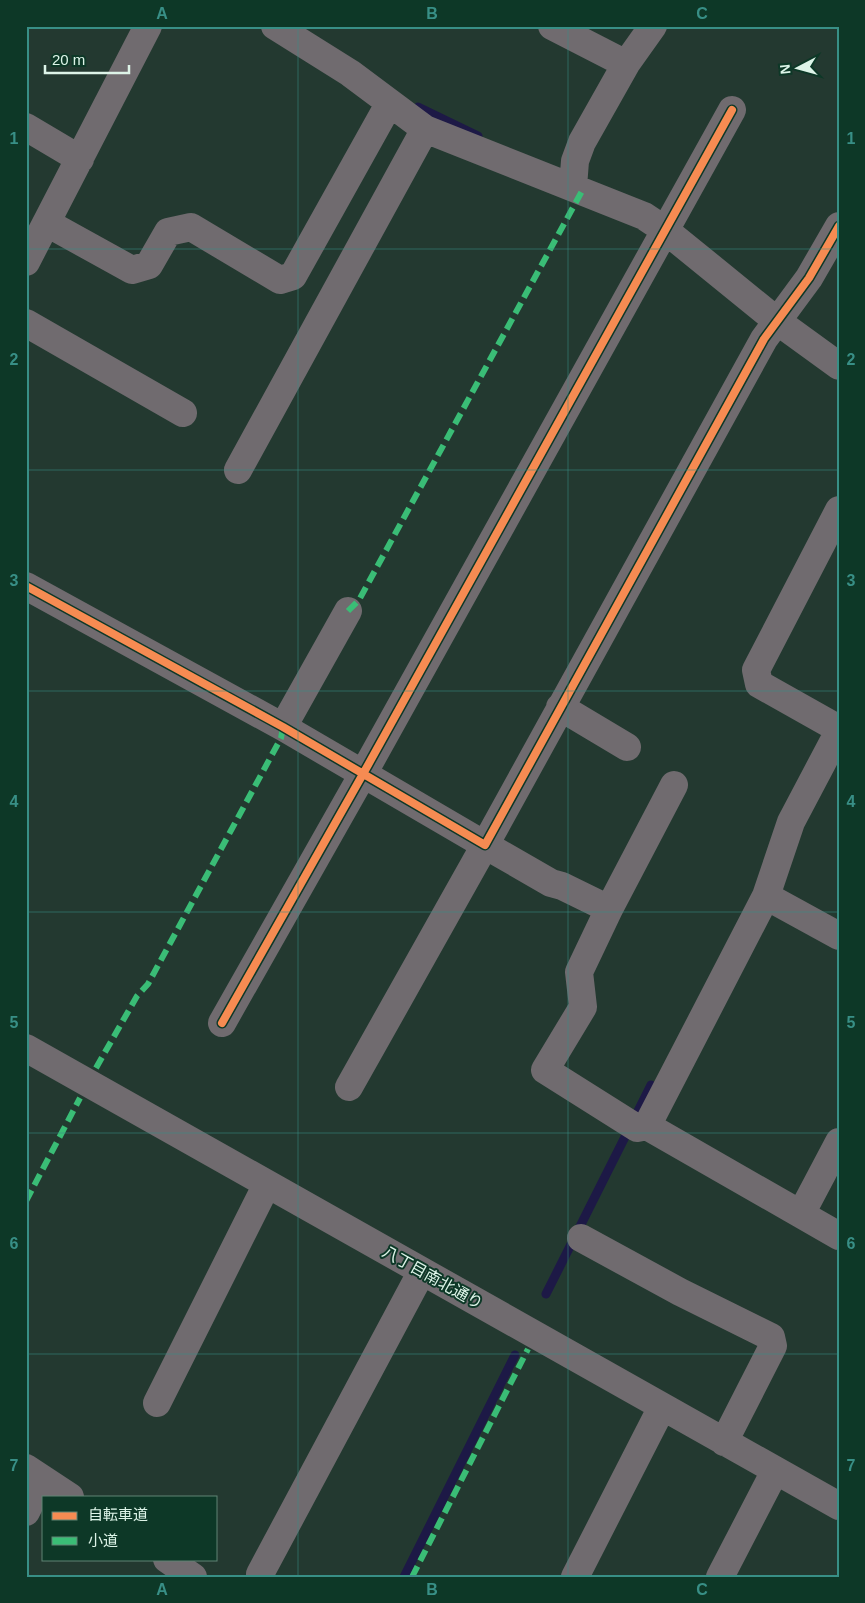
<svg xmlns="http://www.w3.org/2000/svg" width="865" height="1603" font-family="Arial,'Noto Sans JP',sans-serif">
	<rect width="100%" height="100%" fill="#233930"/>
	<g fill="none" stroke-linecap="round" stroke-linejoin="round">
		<path stroke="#1d1946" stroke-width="9" d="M418,107L478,136
			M635,1117L651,1085
			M546,1294L627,1133
			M404,1577L515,1355"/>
		<path stroke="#706b6f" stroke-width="28" d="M275,26L350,73L425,129L644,216L665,230L777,321L839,366
			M552,26L626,64
			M26,127L80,159
			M573,187L575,161L582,142L626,64L653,26
			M47,223L132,270L149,265L168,232L191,227L280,280L293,276L389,104
			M26,262L148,26
			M26,323L183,413
			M238,470L425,129
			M839,510L756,670L759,684L839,729
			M26,586L283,727L485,845L764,339L809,278L839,226
			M560,707L627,747
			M283,727L348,611
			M766,896L839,936
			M609,909L579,972L583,1007L545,1070L637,1128L647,1126L839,1236
			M222,1023L363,774L732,110
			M26,1048L839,1506
			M349,1087L485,845L551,883L562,886L609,909L674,785
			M647,1126L766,896L791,822L839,731
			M801,1214L839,1142
			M581,1238L680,1292L771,1337L773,1346L724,1442
			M157,1403L267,1184
			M26,1468L70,1497
			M26,1512L42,1479
			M167,1559L193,1577
			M260,1574L422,1271
			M575,1577L662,1407
			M720,1577L775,1471"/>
		<path stroke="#3abd76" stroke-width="6" stroke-dasharray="12 6" stroke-linecap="butt" d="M348,611L359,600L582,191
			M96,1068L137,996L148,984L281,738L283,727
			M26,1201L80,1098
			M412,1577L528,1349"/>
		<g stroke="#0d3827" stroke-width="11">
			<path id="cycleway" d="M26,586L283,727L485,845L764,339L809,278L839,226
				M222,1023L363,774L732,110"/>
		</g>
		<use href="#cycleway" stroke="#f68b52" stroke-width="8"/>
	</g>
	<path fill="none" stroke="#388f86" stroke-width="1" stroke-opacity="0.55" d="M298,26V1577M568,26V1577M26,249H839M26,470H839M26,691H839M26,912H839M26,1133H839M26,1354H839"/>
	<g text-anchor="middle" stroke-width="4" stroke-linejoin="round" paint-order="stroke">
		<g font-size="16" fill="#ddf4e8" stroke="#0d3827">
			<text transform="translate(433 1277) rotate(29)" y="6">八丁目南北通り</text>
		</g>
	</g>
	<rect width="865" height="1603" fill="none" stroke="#0d3827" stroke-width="55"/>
	<rect x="42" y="1496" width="175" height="65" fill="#0d3827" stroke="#608374"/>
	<rect x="52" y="1512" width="25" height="8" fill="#f68b52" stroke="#608374"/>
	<text x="88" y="1520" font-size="15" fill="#ddf4e8">自転車道</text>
	<rect x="52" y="1537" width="25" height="8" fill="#3abd76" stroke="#608374"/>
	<text x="88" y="1546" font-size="15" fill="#ddf4e8">小道</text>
	<g transform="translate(798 68) rotate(264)" stroke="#0d3827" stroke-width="4" paint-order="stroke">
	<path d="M0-4L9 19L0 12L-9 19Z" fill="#ddf4e8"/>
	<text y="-8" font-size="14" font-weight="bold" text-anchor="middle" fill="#ddf4e8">N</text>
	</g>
	<path d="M45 65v8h84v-8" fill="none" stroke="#ddf4e8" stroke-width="2.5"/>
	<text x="52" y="65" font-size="15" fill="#ddf4e8" stroke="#0d3827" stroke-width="4" paint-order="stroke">20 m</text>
	<rect x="28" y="28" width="810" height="1548" fill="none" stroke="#388f86" stroke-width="2"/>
	<g font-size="16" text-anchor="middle" font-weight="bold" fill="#388f86">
		<text x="162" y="19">A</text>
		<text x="432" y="19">B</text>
		<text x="702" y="19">C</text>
		<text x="14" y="144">1</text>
		<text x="851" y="144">1</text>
		<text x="14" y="365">2</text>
		<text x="851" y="365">2</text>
		<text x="14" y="586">3</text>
		<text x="851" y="586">3</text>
		<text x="14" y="807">4</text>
		<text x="851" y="807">4</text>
		<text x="14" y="1028">5</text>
		<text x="851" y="1028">5</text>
		<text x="14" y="1249">6</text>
		<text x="851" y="1249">6</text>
		<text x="14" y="1471">7</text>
		<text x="851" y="1471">7</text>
		<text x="162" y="1595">A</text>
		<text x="432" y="1595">B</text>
		<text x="702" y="1595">C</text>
	</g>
</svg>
